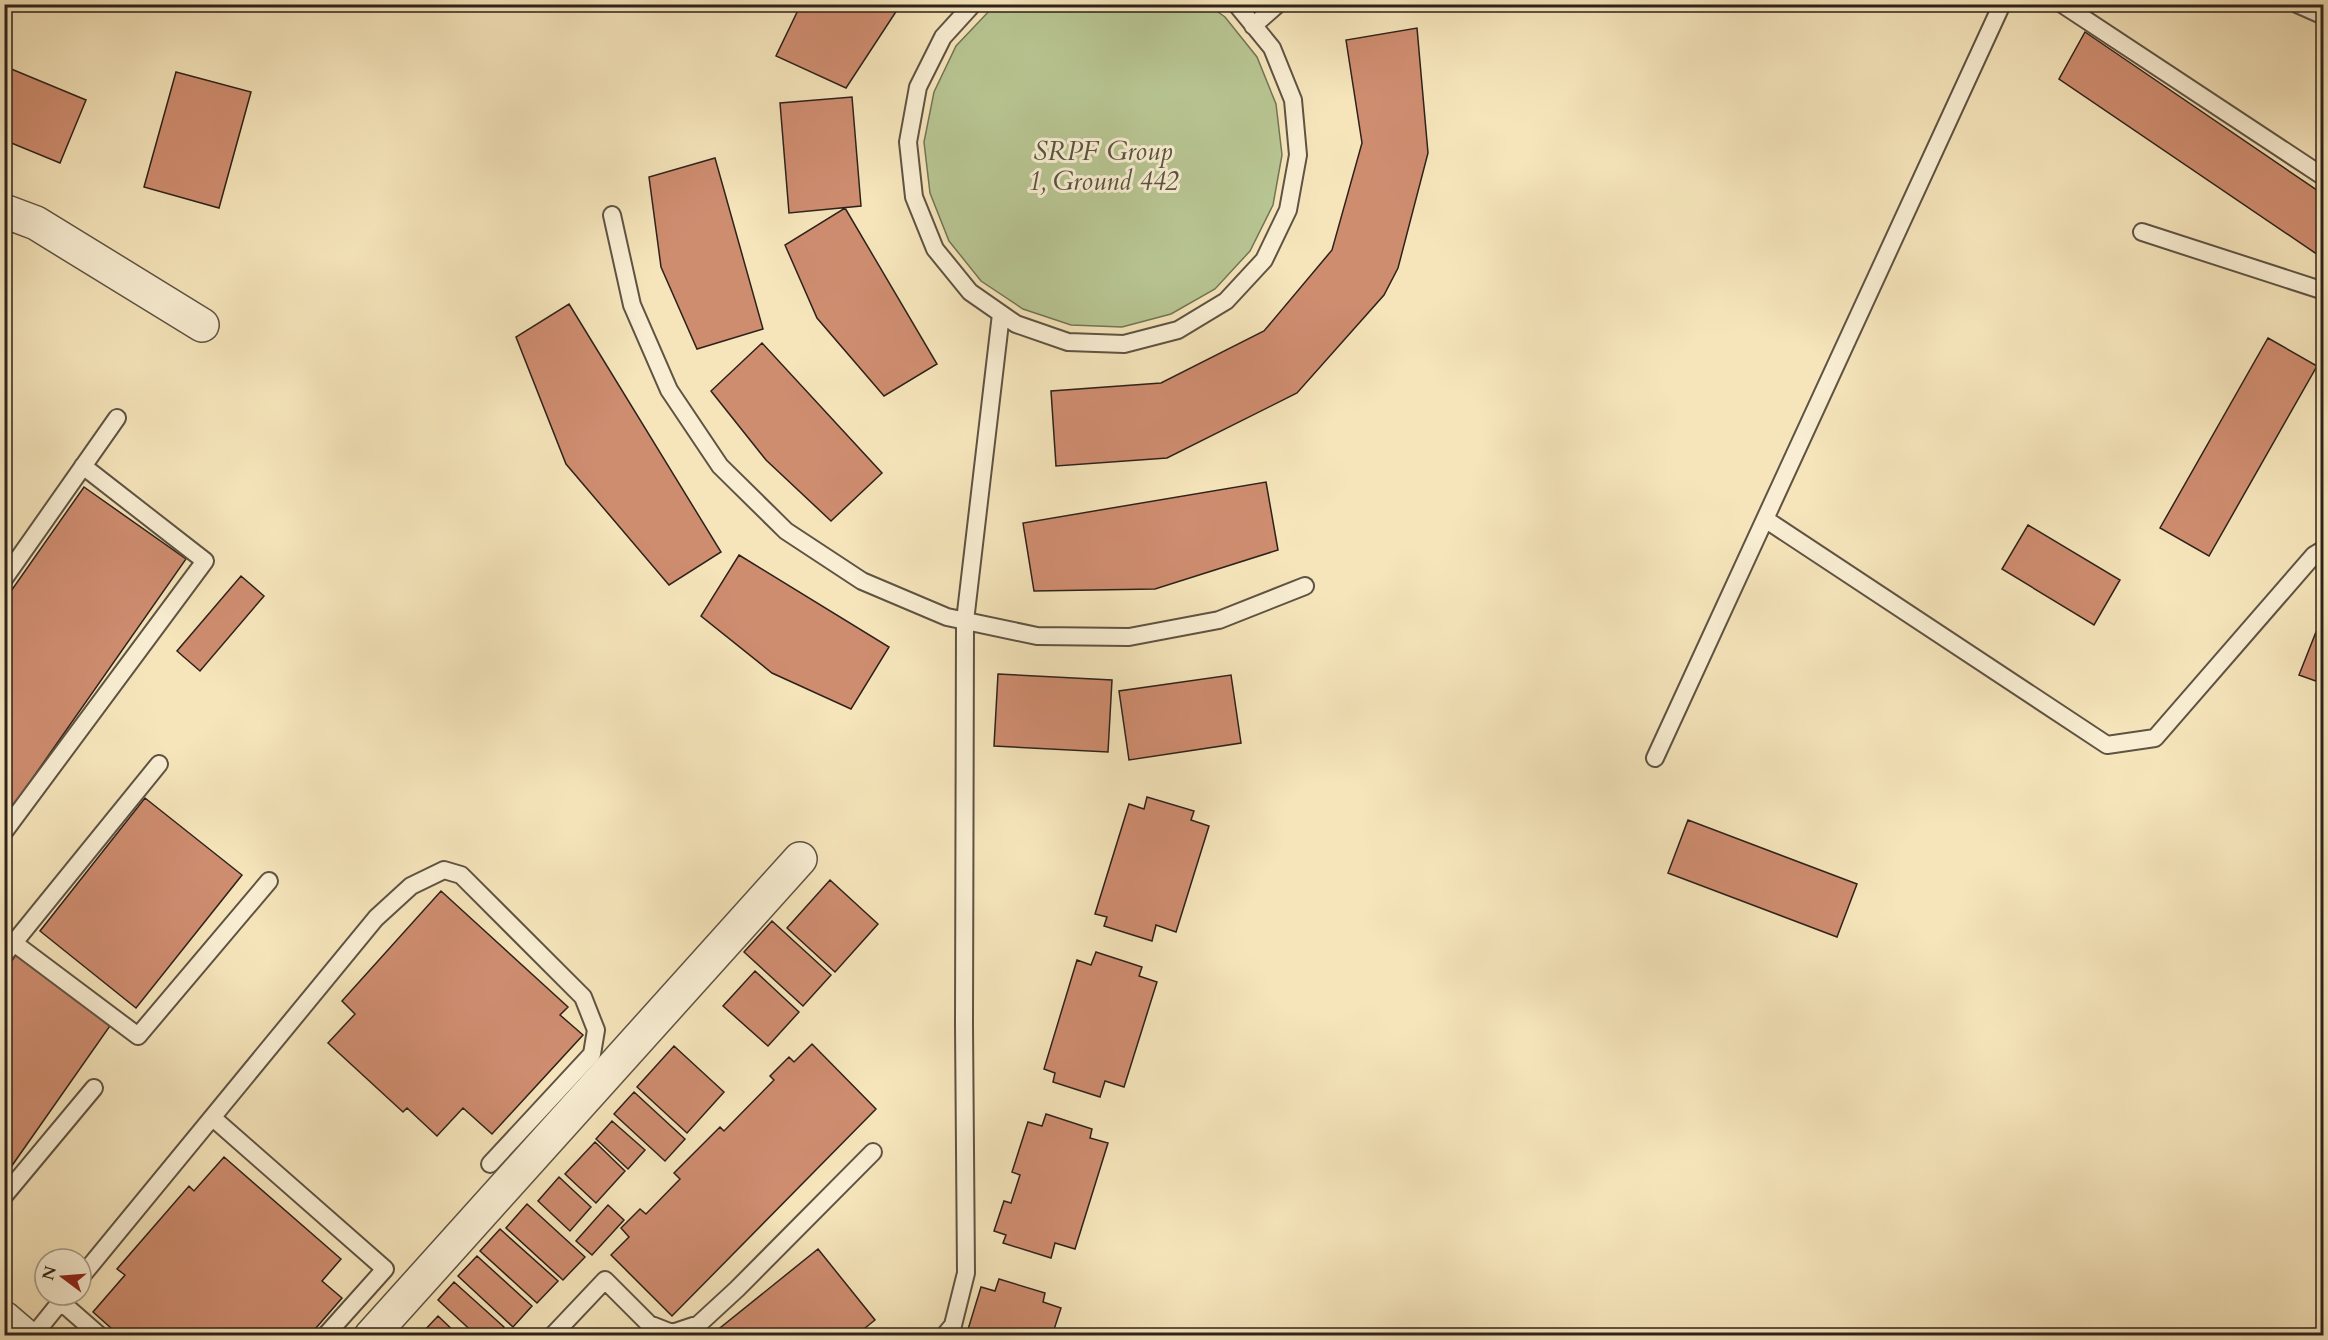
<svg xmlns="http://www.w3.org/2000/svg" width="2328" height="1340" font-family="Cardo,serif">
	<rect width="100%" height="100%" fill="#f6e5bb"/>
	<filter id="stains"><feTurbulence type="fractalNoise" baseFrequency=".00333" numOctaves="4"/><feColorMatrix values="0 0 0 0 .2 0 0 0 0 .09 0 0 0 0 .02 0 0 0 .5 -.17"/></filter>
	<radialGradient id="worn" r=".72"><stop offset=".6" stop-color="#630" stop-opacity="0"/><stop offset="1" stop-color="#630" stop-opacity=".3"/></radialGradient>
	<path fill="#b8c693" stroke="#727457" stroke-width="1.5" d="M1207,4L1225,17L1257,57L1276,104L1282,155L1273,205L1250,251L1215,289L1171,314L1122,327L1071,325L1023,309L981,281L949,241L930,193L924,142L934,92L956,46L991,9L998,5Z"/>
	<path fill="#cf8d70" stroke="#2d221b" stroke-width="1.5" d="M801,4H901L846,88L776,56Z
		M1417,28L1428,153L1398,268L1384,295L1297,393L1167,458L1056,466L1051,391L1161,383L1264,331L1332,250L1362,143L1346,40Z
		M2085,32L2324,195V259L2059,79Z
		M4,66L86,100L60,163L4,140Z
		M176,72L251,92L219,208L144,187Z
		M852,97L861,206L789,213L780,103Z
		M715,158L763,329L697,349L661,267L649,177Z
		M845,208L937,364L884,396L817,318L785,245Z
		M569,304L721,552L669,585L566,464L516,337Z
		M2268,338L2317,366L2209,556L2160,528Z
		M762,343L882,473L831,521L766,460L711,391Z
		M1266,482L1278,550L1155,589L1034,591L1023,523Z
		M84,487L186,559L4,819V601Z
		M2028,525L2120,580L2094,625L2002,569Z
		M739,555L889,647L851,709L772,673L701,616Z
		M241,576L264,596L200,671L177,651Z
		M2316,632L2324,635V684L2299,675Z
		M998,674L1112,680L1108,752L994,746Z
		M1231,675L1241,743L1129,760L1119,691Z
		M1147,797L1194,811L1191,820L1209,826L1176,932L1156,925L1152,941L1104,926L1107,917L1095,914L1129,804L1144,809Z
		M145,798L242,875L136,1008L40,931Z
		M1688,820L1857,884L1837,937L1668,873Z
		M830,880L878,924L835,972L787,928Z
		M441,891L568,1007L560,1015L583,1035L492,1134L463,1108L437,1136L407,1108L403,1112L328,1043L355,1014L342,1001Z
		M772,921L831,975L803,1006L744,952Z
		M1096,952L1142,967L1139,976L1157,982L1124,1087L1105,1081L1100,1097L1053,1082L1055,1073L1044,1069L1077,960L1091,965Z
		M16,955L112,1023L4,1177V971Z
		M755,971L799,1012L768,1046L723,1006Z
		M812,1044L876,1109L672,1316L611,1255L629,1237L621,1228L640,1209L646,1214L680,1179L674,1173L720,1127L724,1131L774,1080L770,1076L789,1057L794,1062Z
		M674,1046L724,1092L687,1133L637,1087Z
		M634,1092L685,1139L665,1161L614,1114Z
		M1046,1114L1092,1129L1090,1138L1108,1143L1075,1249L1055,1243L1051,1258L1003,1243L1006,1235L994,1231L1004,1201L1011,1203L1020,1175L1012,1172L1028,1122L1042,1126Z
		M612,1121L645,1150L628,1169L596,1139Z
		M595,1142L625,1171L596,1203L565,1174Z
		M224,1157L341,1259L322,1281L342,1298L309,1336H120L93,1312L125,1275L117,1269L189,1186L194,1191Z
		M559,1177L591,1207L570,1231L538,1201Z
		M527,1204L585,1257L563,1280L506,1228Z
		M608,1205L624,1220L592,1255L576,1241Z
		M500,1229L558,1281L537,1303L480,1251Z
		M818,1249L875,1320L855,1336H710Z
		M477,1256L532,1306L513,1327L458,1276Z
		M999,1279L1045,1293L1043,1302L1061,1308L1052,1336H966L981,1287L995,1291Z
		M454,1282L504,1327L497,1336H477L438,1300Z
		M438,1316L459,1336H425L422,1333Z"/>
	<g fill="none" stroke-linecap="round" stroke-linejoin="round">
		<g stroke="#5f5343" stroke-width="20">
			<path id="service" d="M973,4L943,37L918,87L908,142L914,197L935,249L970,292L1016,324L1068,342L1124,344L1178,330L1226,301L1264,260L1288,210L1298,155L1293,100L1272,48L1236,4
				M2062,4L2324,177
				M2297,4L2324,16
				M1253,26L1278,4
				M612,215L632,305L669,390L720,466L786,531L862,581L947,617L1037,636L1129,637L1219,620L1305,586
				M2142,232L2324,291
				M1765,519L2107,745L2155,738L2314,555L2324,549
				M4,579L117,418
				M1655,758L2002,4
				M4,832L205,561L83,466
				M14,943L138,1036L269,881
				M4,955L159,764
				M213,1118L385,1269L325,1336
				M4,1196L94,1088
				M81,1277L376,918L411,886L444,870L461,875L583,997L596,1030L592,1054L490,1164
				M60,1301L100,1336
				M33,1336L66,1295
				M552,1336L605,1280L649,1324L672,1333L699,1324L737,1289L873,1152
				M944,1336L953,1325L966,1273L964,1025L965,621L1001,314"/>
		</g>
		<g stroke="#5f5343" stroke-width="36">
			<path id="minor" d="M4,211L36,223L202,325
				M4,1318L25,1336
				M371,1336L800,859"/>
		</g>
		<use href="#service" stroke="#f9eed3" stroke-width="16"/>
		<use href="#minor" stroke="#f9eed3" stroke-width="33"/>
	</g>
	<g text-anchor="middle" stroke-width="6" stroke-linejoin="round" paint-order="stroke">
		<g font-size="26" font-style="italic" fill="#57533f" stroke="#f9eed3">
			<text x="1103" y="160">SRPF Group<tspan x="1103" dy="30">1, Ground 442</tspan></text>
		</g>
	</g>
	<rect width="2328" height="1340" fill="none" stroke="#f6e5bb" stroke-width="24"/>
	<rect x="6" y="6" width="2316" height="1328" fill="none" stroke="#2d221b" stroke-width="3"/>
	<rect x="12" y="12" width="2304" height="1316" fill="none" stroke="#2d221b" stroke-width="1.5"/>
	<g transform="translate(63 1277) rotate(286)"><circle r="28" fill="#f9eed3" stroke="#a79c89" stroke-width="1.5"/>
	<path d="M0-4.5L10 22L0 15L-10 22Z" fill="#8f2418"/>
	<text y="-9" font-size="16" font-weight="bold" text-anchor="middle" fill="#2d221b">N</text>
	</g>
	<rect width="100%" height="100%" filter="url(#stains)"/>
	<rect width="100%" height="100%" fill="url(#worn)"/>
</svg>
